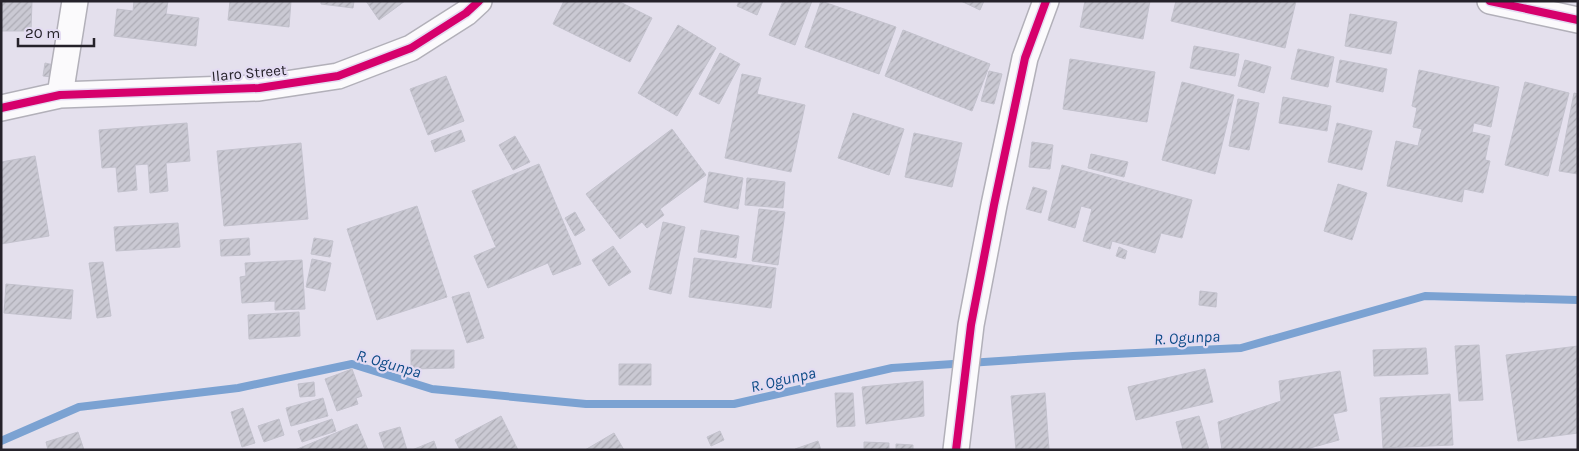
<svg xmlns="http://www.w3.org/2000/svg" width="1579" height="451" font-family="Karla,sans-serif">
	<defs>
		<pattern id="building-hatch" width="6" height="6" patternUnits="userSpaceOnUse" patternTransform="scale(1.25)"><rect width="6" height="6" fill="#cac9d3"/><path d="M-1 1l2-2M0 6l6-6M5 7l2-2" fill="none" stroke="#adacb5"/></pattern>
	</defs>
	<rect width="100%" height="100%" fill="#e4e0ed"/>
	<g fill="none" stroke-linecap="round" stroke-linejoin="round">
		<path stroke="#7ba2d2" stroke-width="8" d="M1,441L79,407L238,388L352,364L432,389L586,404H734L892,368L1073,356L1241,348L1425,296L1578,300"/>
	</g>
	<path fill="url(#building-hatch)" stroke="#c3c2cd" d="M1,1H32L31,31H1Z
		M134,1H168L166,14L199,18L196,46L114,36L117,9L133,11Z
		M230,1H291L289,27L228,20Z
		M321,1H354L353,8L321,4Z
		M366,1H405L379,20Z
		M564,1H618L652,18L630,62L553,24Z
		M739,1H763L757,15L737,6Z
		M783,1H812L795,45L769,35Z
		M821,1L896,27L879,74L805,47Z
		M961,1H984L980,10Z
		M1085,1H1150L1143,39L1080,27Z
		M1176,1H1296L1285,48L1171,21Z
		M1350,14L1397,22L1391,54L1345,46Z
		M678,25L716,48L677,116L638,93Z
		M903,30L990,64L972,111L885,76Z
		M1194,46L1239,54L1235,76L1190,68Z
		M1298,49L1334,57L1328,87L1291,79Z
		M720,53L740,64L719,104L699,94Z
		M1070,59L1155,72L1147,122L1063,109Z
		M1245,60L1271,67L1264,93L1238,86Z
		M1340,60L1387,69L1383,92L1336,82Z
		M45,63L54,65L52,77L43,76Z
		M1419,70L1499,87L1491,127L1474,123L1472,132L1490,136L1485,160L1490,161L1483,193L1464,189L1462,202L1387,186L1396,141L1418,146L1422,129L1413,127L1417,108L1412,106Z
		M989,71L1002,74L994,104L981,101Z
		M742,74L761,78L757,94L805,105L791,172L725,158Z
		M446,76L464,121L428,135L410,89Z
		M1182,82L1234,95L1215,174L1162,160Z
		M1525,82L1569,93L1548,176L1505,165Z
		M1574,93L1578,94V174L1559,171Z
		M1283,97L1331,106L1327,131L1279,123Z
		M1238,99L1259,103L1249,150L1229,146Z
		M853,113L904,129L889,175L838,158Z
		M187,123L190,161L166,163L168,191L150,193L148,164L135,165L137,190L118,192L116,167L102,168L99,130Z
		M1337,123L1372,131L1362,170L1328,162Z
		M672,129L706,175L660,209L664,215L647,228L642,222L620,239L586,194Z
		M461,130L465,141L435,152L431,141Z
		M914,133L962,143L952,187L905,177Z
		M515,136L530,162L513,170L499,145Z
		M1032,142L1053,145L1050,169L1029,167Z
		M301,143L308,219L224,226L217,151Z
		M1091,154L1128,162L1124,177L1088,168Z
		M35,156L49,236L1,244V162Z
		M539,164L581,264L553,275L548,263L488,288L474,256L496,247L472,191Z
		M1062,165L1192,200L1182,238L1161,233L1155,253L1112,241L1110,249L1083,241L1092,209L1081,206L1075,228L1048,220Z
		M709,172L743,178L738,209L704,202Z
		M747,178L785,182L783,208L745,205Z
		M1338,184L1367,193L1352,240L1324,231Z
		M1033,187L1047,191L1041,213L1026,209Z
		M417,206L447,297L377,320L347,229Z
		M759,209L785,212L778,265L752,261Z
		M575,212L585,230L575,236L565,218Z
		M663,222L685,227L671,294L649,289Z
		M178,223L180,247L116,251L114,227Z
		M701,230L739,236L736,258L698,252Z
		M249,238L250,255L221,256L220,240Z
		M314,238L333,241L330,257L311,254Z
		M613,246L631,272L609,286L592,260Z
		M1119,247L1127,251L1125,259L1116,256Z
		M694,258L776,268L771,308L689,297Z
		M312,259L331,263L325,291L306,287Z
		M302,260L305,309L275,310V301L242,303L240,277L246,276L245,263Z
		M103,262L111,316L97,318L89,263Z
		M6,284L73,290L71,319L4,313Z
		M1200,291L1217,293L1216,307L1199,305Z
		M469,292L484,338L467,343L452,297Z
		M299,312L300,336L249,339L248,315Z
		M1479,345L1483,400L1459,401L1455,346Z
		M1578,346V433L1518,441L1506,355Z
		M1426,348L1428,374L1374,376L1373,350Z
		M411,350H454V368L411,369Z
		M619,364H651V385H619Z
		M352,369L362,396L356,398L358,404L337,411L325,379Z
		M1205,369L1213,402L1136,420L1128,387Z
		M1340,371L1347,411L1333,414L1339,440L1303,450H1222L1218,422L1281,401L1279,381Z
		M923,381L924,416L866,424L862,387Z
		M314,382L315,396L300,397L298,384Z
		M835,393H853L855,426L837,427Z
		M1045,393L1049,450H1016L1011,396Z
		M1450,394L1453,445L1383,448L1380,398Z
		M323,398L328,416L291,426L286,408Z
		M243,408L255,443L242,447L231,412Z
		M501,416L518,450H460L455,440Z
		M1199,416L1209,450H1183L1176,422Z
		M279,419L284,435L264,442L258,426Z
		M332,419L336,431L302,442L298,431Z
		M357,424L368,450H295Z
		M400,427L407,450H385L379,433Z
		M720,431L724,440L711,446L707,437Z
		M78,432L84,450H48L46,442Z
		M614,433L624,450H585Z
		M434,441L437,450H412Z
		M818,441L821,450H795V449Z
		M864,442L889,443V450H864Z
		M896,444L913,445V450H896Z"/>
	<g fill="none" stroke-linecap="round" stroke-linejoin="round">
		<g stroke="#b2b0b9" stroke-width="28">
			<path id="minor" d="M1490,1L1578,20
				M60,95L75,1
				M1,108L60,95L259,88L338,76L411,48L466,13L479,1
				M956,450L971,325L994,205L1025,58L1046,1"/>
		</g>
		<use href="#minor" stroke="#fbfafc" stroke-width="25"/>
		<g stroke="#e3dbf2" stroke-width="11">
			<path id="cycleway" d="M1490,1L1578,20
				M1,108L60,95L259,88L338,76L411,48L466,13L479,1
				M956,450L971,325L994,205L1025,58L1046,1"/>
		</g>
		<use href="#cycleway" stroke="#d6006c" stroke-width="8"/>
	</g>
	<g text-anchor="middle" stroke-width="4.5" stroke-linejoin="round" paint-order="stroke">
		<g font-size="15" fill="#25222a" stroke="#e3dbf2">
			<text transform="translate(249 73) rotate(-5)" y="5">Ilaro Street</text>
		</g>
		<g font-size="16" font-style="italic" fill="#0d4b87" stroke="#e3dbf2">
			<text transform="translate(1187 337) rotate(-3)" y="6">R. Ogunpa</text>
			<text transform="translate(389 363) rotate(16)" y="6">R. Ogunpa</text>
			<text transform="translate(783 379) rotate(-13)" y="6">R. Ogunpa</text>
		</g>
	</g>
	<rect width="1579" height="451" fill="none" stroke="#25222a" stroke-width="5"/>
	<path d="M18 38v8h76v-8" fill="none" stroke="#25222a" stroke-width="2.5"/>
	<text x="25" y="38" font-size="15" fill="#25222a" stroke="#e3dbf2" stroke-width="4" paint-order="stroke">20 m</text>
</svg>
